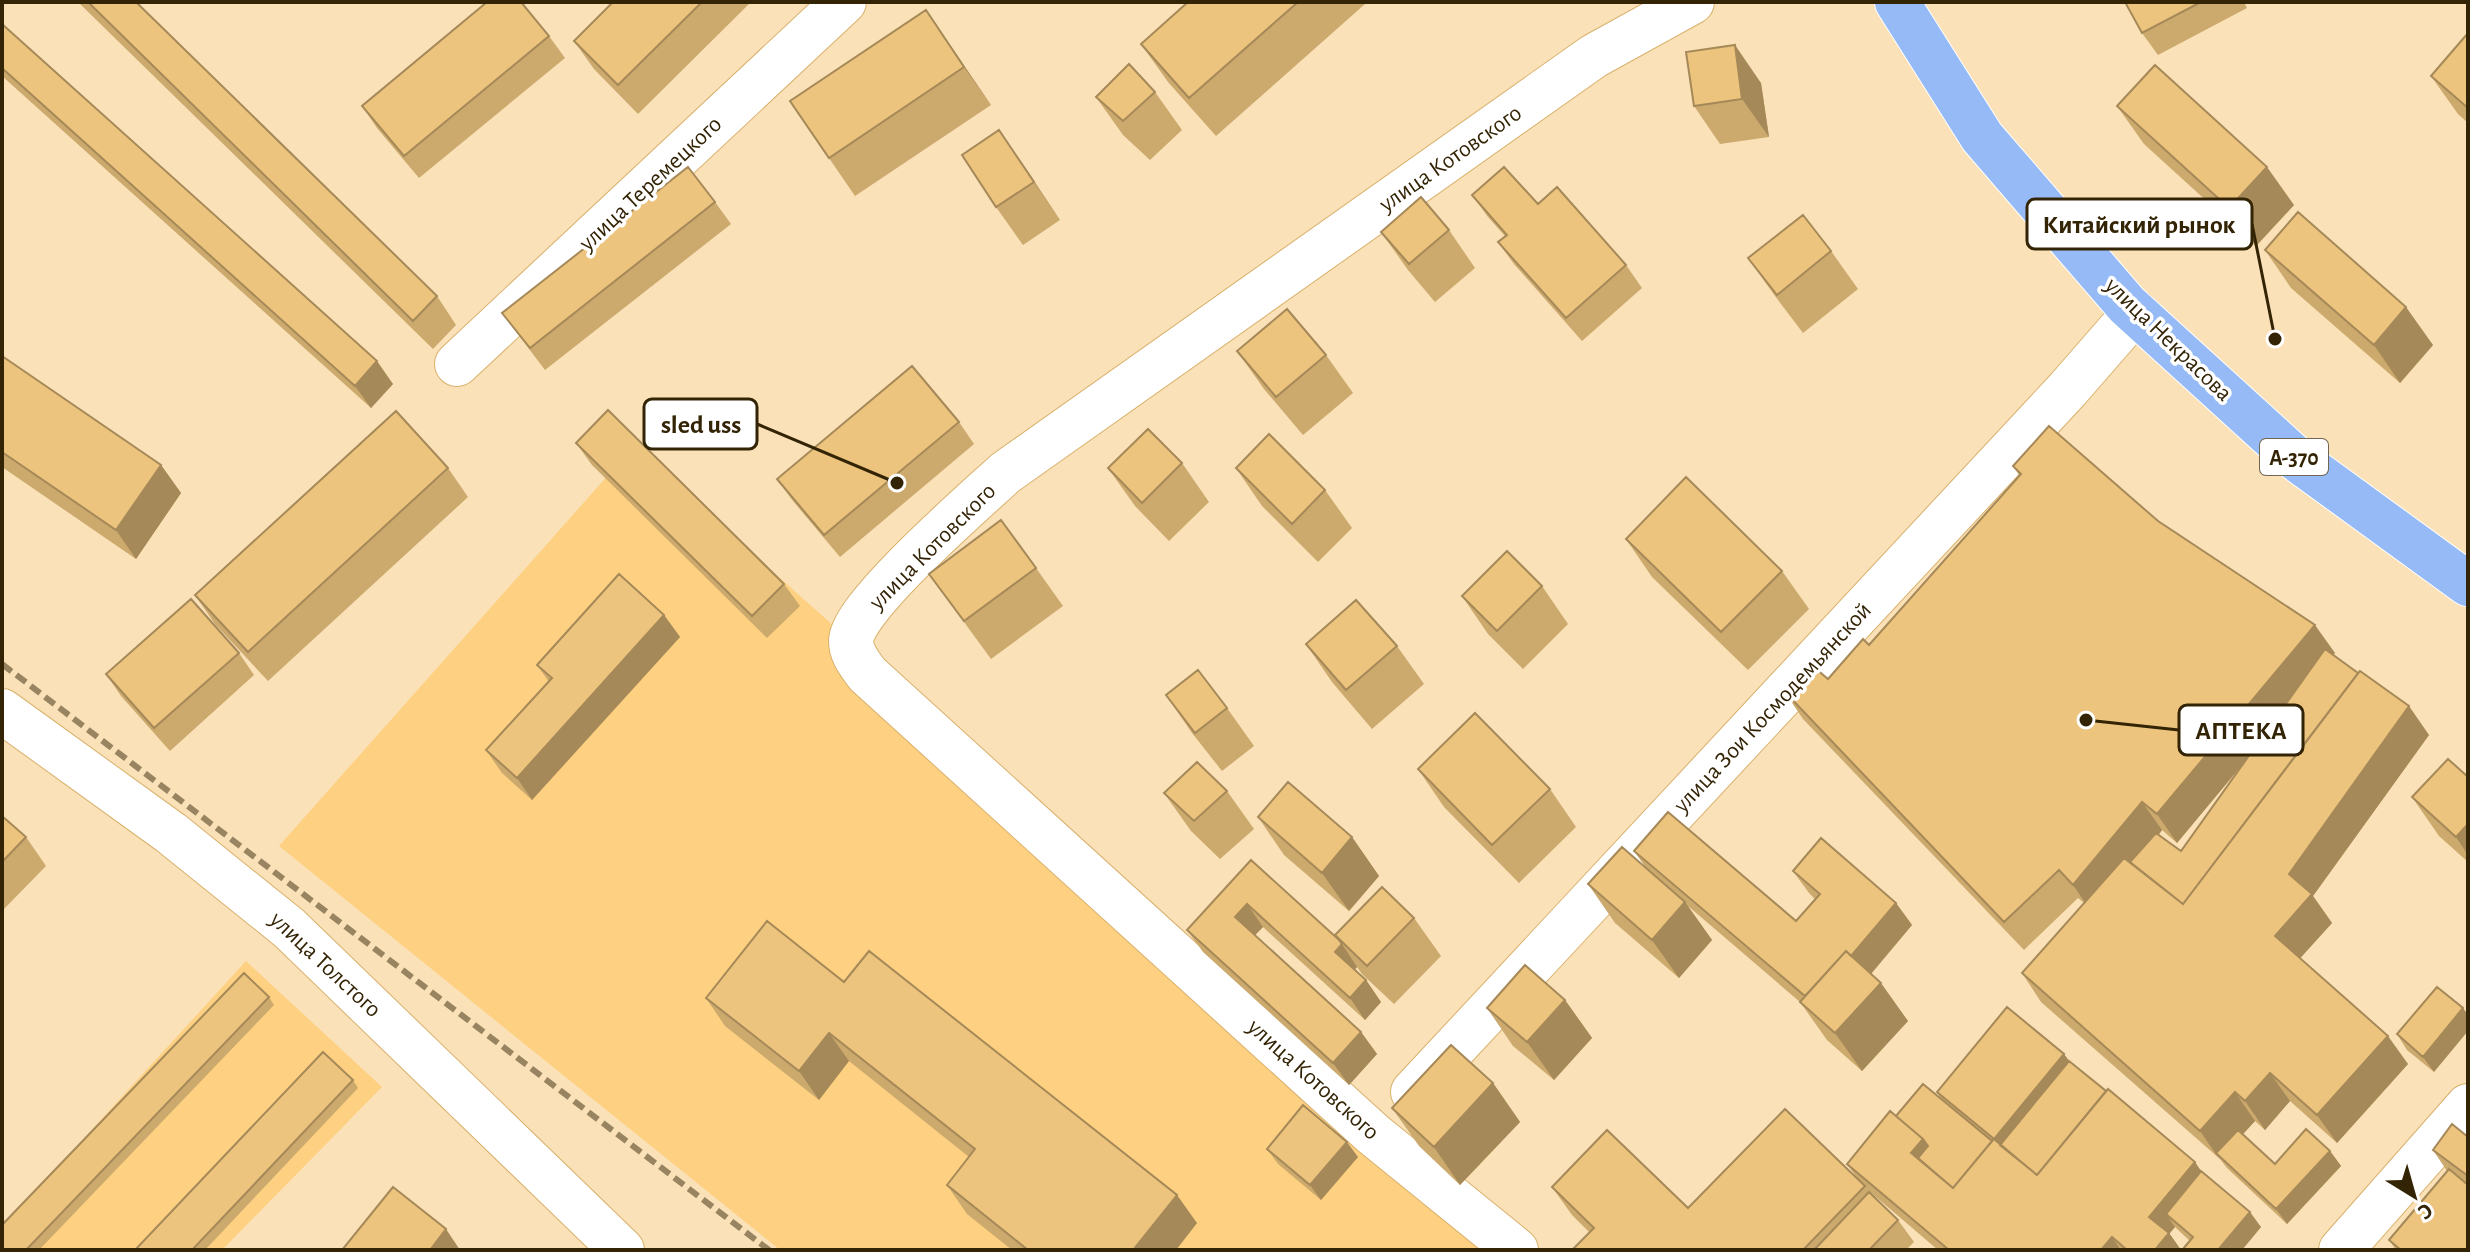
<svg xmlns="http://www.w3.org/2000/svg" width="2470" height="1252" font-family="'Alegreya Sans',sans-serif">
	<rect width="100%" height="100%" fill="#fae1b8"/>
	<path fill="#fed082" d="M633,447L908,692L1491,1250H780L279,846Z
		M246,961L382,1087L222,1250H2V1228Z"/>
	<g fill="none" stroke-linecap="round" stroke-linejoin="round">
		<g stroke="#d9b16c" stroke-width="46">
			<path id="minor" d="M457,364L844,2
				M2,711L171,833L289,928L622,1250
				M1413,1092L2068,389L2135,312
				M1516,1250L1373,1134L867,674C860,664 851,654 851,641C851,608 976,500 1005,473L1594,56L1692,2
				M2341,1250L2468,1106"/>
		</g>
		<g stroke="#fff" stroke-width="46">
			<path id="highway" d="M1897,2L1982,137L2127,305L2295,458L2468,584"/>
		</g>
		<use href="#minor" stroke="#fff" stroke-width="44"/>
		<use href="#highway" stroke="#95baf5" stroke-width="44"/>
		<path stroke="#988460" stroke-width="6" stroke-dasharray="12 6" stroke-linecap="butt" d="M2,664L769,1250"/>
	</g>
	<path fill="#cca96c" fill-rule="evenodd" d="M78,2H136L437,296L456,325L433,349Z
		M613,2H751L638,114L594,69L574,41Z
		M1188,2H1364L1365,4L1216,136L1168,82L1141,44Z
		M2125,2H2244L2247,8L2158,55L2142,33Z
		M926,10L991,105L855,196L829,158Z
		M2,24L393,384L371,408L2,76Z
		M2468,33V123L2458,114L2431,76Z
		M549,36L565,58L419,178L377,128L362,106Z
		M1761,83L1769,137L1720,144L1694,106Z
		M1155,92L1182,130L1150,160L1123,135L1096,97Z
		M2117,106L2294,205L2256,246L2144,144Z
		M1026,169L1060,220L1023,245L996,207Z
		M1472,195L1538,204L1626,265L1642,288L1582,341L1514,264L1498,242L1505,236L1488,217Z
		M715,202L731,224L545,370L502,313Z
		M1449,230L1475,268L1435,302L1408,270L1381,232Z
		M2265,250L2433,345L2400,383L2291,288Z
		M1831,251L1858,289L1803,333L1775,296L1748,258Z
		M1237,351L1326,355L1353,393L1303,435L1264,389Z
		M2,356L161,465L181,493L136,559L2,467Z
		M959,422L974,444L840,557L793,501L777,479Z
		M576,443L784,584L800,606L767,638L592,465Z
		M1182,463L1209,502L1169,541L1135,506L1108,468Z
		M2013,466L2158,521L2335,653L2333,655L2429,735L2313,896L2332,923L2300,958L2408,1064L2337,1143L2290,1101L2265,1130L2255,1121L2243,1134L2275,1164L2330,1151L2341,1166L2287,1224L2227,1168L2220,1159L2041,1002L2022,973L2084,903L2078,898L2024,950L1803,719L1784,691L1828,679L1869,645L2019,475ZM2248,758L2181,851L2159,835L2162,830L2177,843Z
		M448,468L468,497L268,681L215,624L195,595Z
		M1236,468L1325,490L1352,528L1318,562L1262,506Z
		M1626,539L1782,571L1809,609L1748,670L1652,577Z
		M1036,568L1063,606L991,659L929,574Z
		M1542,586L1568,624L1523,669L1488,634L1462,596Z
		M664,615L680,637L532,800L502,773L486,750L549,682L537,665Z
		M1306,644L1397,646L1424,684L1372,729L1332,682Z
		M239,653L254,675L170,751L121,696L106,674Z
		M1166,695L1227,708L1254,746L1222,771L1192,733Z
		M1418,769L1550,789L1576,827L1519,883L1444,807Z
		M2468,777V862L2439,836L2412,797Z
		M1227,791L1254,829L1220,859L1191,831L1164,793Z
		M2,816L26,837L46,866L2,911Z
		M1258,817L1352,837L1379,876L1349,911L1284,855Z
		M1634,851L1796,921L1815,899L1809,893L1793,871L1896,903L1912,925L1871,974L1908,1021L1862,1071L1827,1040L1800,1002L1688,906L1712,940L1679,978L1615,923L1588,884L1646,868Z
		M1251,860L1338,939L1414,918L1441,956L1394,1004L1362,974L1357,967L1355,970L1366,980L1381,1002L1365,1020L1263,927L1255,935L1361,1032L1377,1054L1349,1085L1203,952L1187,930Z
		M844,982L1197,1223L1176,1250H1012L967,1214L947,1185L969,1157L849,1061L819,1100L725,1026L706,998Z
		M2437,987L2434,1072L2407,1050L2397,1034Z
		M269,997L274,1005L39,1250H2Z
		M1565,1000L1592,1038L1554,1080L1513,1046L1487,1008Z
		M2064,1054L2069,1061L2203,1173L2261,1227L2242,1250H2184L2190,1241L2175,1227L2169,1233L2181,1250H1938L1869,1191L1898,1220L1914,1242L1906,1250H1576L1589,1232L1572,1215L1552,1187L1688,1208L1857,1178L1847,1164L1896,1116L1942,1100L1937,1092Z
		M353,1080L358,1088L205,1250H135Z
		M1493,1083L1520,1122L1460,1185L1419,1146L1392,1108Z
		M2468,1137V1250H2396L2389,1240L2447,1171L2433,1150Z
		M1267,1149L1358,1157L1321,1200L1278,1164Z"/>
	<path fill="#a68958" d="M926,10L991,105L964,67Z
		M1735,45L1761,83L1769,137L1742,99Z
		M999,130L1026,169L1060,220L1034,182Z
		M2267,167L2294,205L2256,246L2229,208Z
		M2406,307L2433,345L2400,383L2374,345Z
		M377,361L393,384L371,408L355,386Z
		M161,465L181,493L136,559L116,530Z
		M664,615L680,637L532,800L517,778Z
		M2315,625L2335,653L2177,843L2157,814Z
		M2409,706L2429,735L2313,896L2332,923L2295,964L2275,936L2289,874Z
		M2142,802L2162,830L2093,914L2073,885Z
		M2468,824V855L2456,837Z
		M1352,837L1379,876L1349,911L1322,873Z
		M1685,902L1712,940L1679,978L1652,940Z
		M1896,903L1912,925L1828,1025L1812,1002Z
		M1247,904L1263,927L1251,939L1235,917Z
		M1342,944L1357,967L1351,974L1335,952Z
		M1366,980L1381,1002L1365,1020L1350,998Z
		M1881,983L1908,1021L1862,1071L1835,1033Z
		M1565,1000L1592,1038L1554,1080L1527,1042Z
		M2463,1008L2468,1015V1031L2434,1072L2423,1057Z
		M1361,1032L1377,1054L1349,1085L1333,1063Z
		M829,1033L849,1061L819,1100L799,1071Z
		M2388,1036L2408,1064L2337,1143L2317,1115Z
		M2064,1054L2080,1076L2012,1158L1994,1139Z
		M2270,1073L2290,1101L2265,1130L2245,1101Z
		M1493,1083L1520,1122L1460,1185L1434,1147Z
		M2235,1092L2255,1121L2221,1158L2216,1153L2220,1160L2200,1131Z
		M1923,1139L1939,1161L1930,1171L1911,1153Z
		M1347,1142L1358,1157L1321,1200L1310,1185Z
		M2330,1151L2341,1166L2287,1224L2276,1209Z
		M2195,1162L2210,1184L2166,1214L2175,1227L2165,1239L2149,1217Z
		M1177,1195L1197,1223L1176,1250H1133Z
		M2250,1212L2261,1227L2242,1250H2218Z
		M446,1229L460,1250H430Z
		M2169,1233L2181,1250H2155Z
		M2112,1237L2121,1250H2101Z"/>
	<path fill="#edc47e" stroke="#a68958" stroke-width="2" d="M88,2H136L437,296L413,321Z
		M487,2H521L549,36L404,156L362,106Z
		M613,2H702L618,85L574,41Z
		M1188,2H1298L1189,98L1141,44Z
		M2125,2H2201L2142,33Z
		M926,10L964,67L829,158L790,101Z
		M2,24L377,361L355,386L2,68Z
		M2468,33V108L2431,76Z
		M1735,45L1742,99L1694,106L1686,52Z
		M1129,64L1155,92L1123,121L1096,97Z
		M2155,65L2267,167L2229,208L2117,106Z
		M999,130L1034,182L996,207L962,155Z
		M688,167L715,202L530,348L502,313Z
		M1504,167L1538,204L1557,187L1626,265L1566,318L1498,242L1507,235L1472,195Z
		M1421,197L1449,230L1409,264L1381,232Z
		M2298,212L2406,307L2374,345L2265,250Z
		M1803,215L1831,251L1777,295L1748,258Z
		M1287,309L1326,355L1276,397L1237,351Z
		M2,356L161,465L116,530L2,452Z
		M912,366L959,422L824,535L777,479Z
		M608,410L784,584L752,616L576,443Z
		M396,411L448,468L248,652L195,595Z
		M2049,426L2158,521L2315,625L2157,814L2142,802L2073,885L2059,870L2004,922L1784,691L1808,662L1828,679L1863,639L1869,645L2021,474L2013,466Z
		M1148,429L1182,463L1142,503L1108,468Z
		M1269,434L1325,490L1292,524L1236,468Z
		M1686,477L1782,571L1721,632L1626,539Z
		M1001,520L1036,568L964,621L929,574Z
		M1507,551L1542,586L1497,631L1462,596Z
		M619,574L664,615L517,778L486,750L552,678L537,665Z
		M191,599L239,653L154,728L106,674Z
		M1356,600L1397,646L1346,690L1306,644Z
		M2325,649L2358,673L2183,904L2130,862L2156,833L2181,851Z
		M1198,670L1227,708L1195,733L1166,695Z
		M2360,671L2409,706L2289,874L2312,894L2275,936L2388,1036L2317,1115L2270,1073L2245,1101L2235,1092L2200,1131L2022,973L2124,858L2183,904Z
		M1475,713L1550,789L1492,845L1418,769Z
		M2448,759L2468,777V824L2456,837L2412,797Z
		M1197,762L1227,791L1194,821L1164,793Z
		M1288,782L1352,837L1322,873L1258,817Z
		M1668,812L1796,921L1820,894L1793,871L1821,838L1896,903L1851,956L1846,951L1805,996L1634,851Z
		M2,816L26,837L2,862Z
		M1622,847L1685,902L1652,940L1588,884Z
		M1251,860L1338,939L1342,944L1335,952L1366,980L1350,998L1247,904L1235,917L1361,1032L1333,1063L1187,930Z
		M1382,887L1414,918L1367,966L1335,935Z
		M767,921L844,982L869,951L1177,1195L1133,1250H1028L947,1185L975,1149L829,1033L799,1071L706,998Z
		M1846,951L1881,983L1835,1033L1800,1002Z
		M1525,965L1565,1000L1527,1042L1487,1008Z
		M244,973L269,997L26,1250H2V1225Z
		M2437,987L2463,1008L2423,1057L2397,1034Z
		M2007,1007L2064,1054L1994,1139L2037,1175L2108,1089L2195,1162L2149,1217L2169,1233L2155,1250H2127L2112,1237L2101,1250H1949L1847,1164L1890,1111L1923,1139L1911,1153L1953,1188L1994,1139L1937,1092Z
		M1451,1045L1493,1083L1434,1147L1392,1108Z
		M323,1052L353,1080L192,1250H135Z
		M2069,1061L2106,1091L2037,1175L2000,1145Z
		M1923,1084L1992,1141L1953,1188L1918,1158L1928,1146L1923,1139L1896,1116Z
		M1303,1105L1347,1142L1310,1185L1267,1149Z
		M1785,1109L1865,1186L1803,1250H1576L1574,1248L1594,1228L1552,1187L1607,1130L1688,1208Z
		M2452,1124L2468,1137V1176L2433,1150Z
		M2306,1129L2330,1151L2276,1209L2216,1153L2238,1130L2275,1164Z
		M2449,1169L2468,1185V1250H2401L2389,1240Z
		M2201,1171L2250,1212L2218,1250H2185L2183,1249L2193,1237L2166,1214Z
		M393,1187L446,1229L430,1250H342Z
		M1869,1192L1898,1220L1869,1250H1814Z"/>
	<g text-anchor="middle" stroke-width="7" stroke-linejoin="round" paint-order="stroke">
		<rect fill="#fff" stroke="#716651" stroke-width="2" x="2260" y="439" width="68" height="36" rx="6"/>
		<g font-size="22" font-weight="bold" fill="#342406">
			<text x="2294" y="465">А-370</text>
		</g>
		<g font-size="24" fill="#342406" stroke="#fff">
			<text transform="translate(1450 158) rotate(-35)" y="8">улица Котовского</text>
			<text transform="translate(650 183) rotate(-43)" y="8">улица Теремецкого</text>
			<text transform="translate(2169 339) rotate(44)" y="8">улица Некрасова</text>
			<text transform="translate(932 546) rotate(-45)" y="8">улица Котовского</text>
			<text transform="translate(1772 707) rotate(-47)" y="8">улица Зои Космодемьянской</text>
			<text transform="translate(326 964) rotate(43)" y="8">улица Толстого</text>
			<text transform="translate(1314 1079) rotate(42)" y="8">улица Котовского</text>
		</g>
	</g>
	<path fill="none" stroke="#342406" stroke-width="3" d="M2275 339L2252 224M897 483L757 424M2086 720L2179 730"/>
	<g fill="#342406" stroke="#fff" stroke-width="3">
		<circle cx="2275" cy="339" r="8"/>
		<circle cx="897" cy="483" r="8"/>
		<circle cx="2086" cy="720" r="8"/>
	</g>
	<g fill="#fff" stroke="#342406" stroke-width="3">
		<rect x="2027" y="199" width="225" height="50" rx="8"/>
		<rect x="644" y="399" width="113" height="50" rx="8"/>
		<rect x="2179" y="705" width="124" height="50" rx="8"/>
	</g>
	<g font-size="26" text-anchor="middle" font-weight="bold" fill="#342406">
		<text x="2139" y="233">Китайский рынок</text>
		<text x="701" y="433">sled uss</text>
		<text x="2241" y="739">АПТЕКА</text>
	</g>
	<rect width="2470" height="1252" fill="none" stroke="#342406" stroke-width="8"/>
	<g transform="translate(2414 1196) rotate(143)" stroke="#ffffff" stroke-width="6" paint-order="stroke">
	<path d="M0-6L14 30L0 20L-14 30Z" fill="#342406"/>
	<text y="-12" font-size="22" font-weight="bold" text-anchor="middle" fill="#342406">С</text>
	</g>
</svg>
